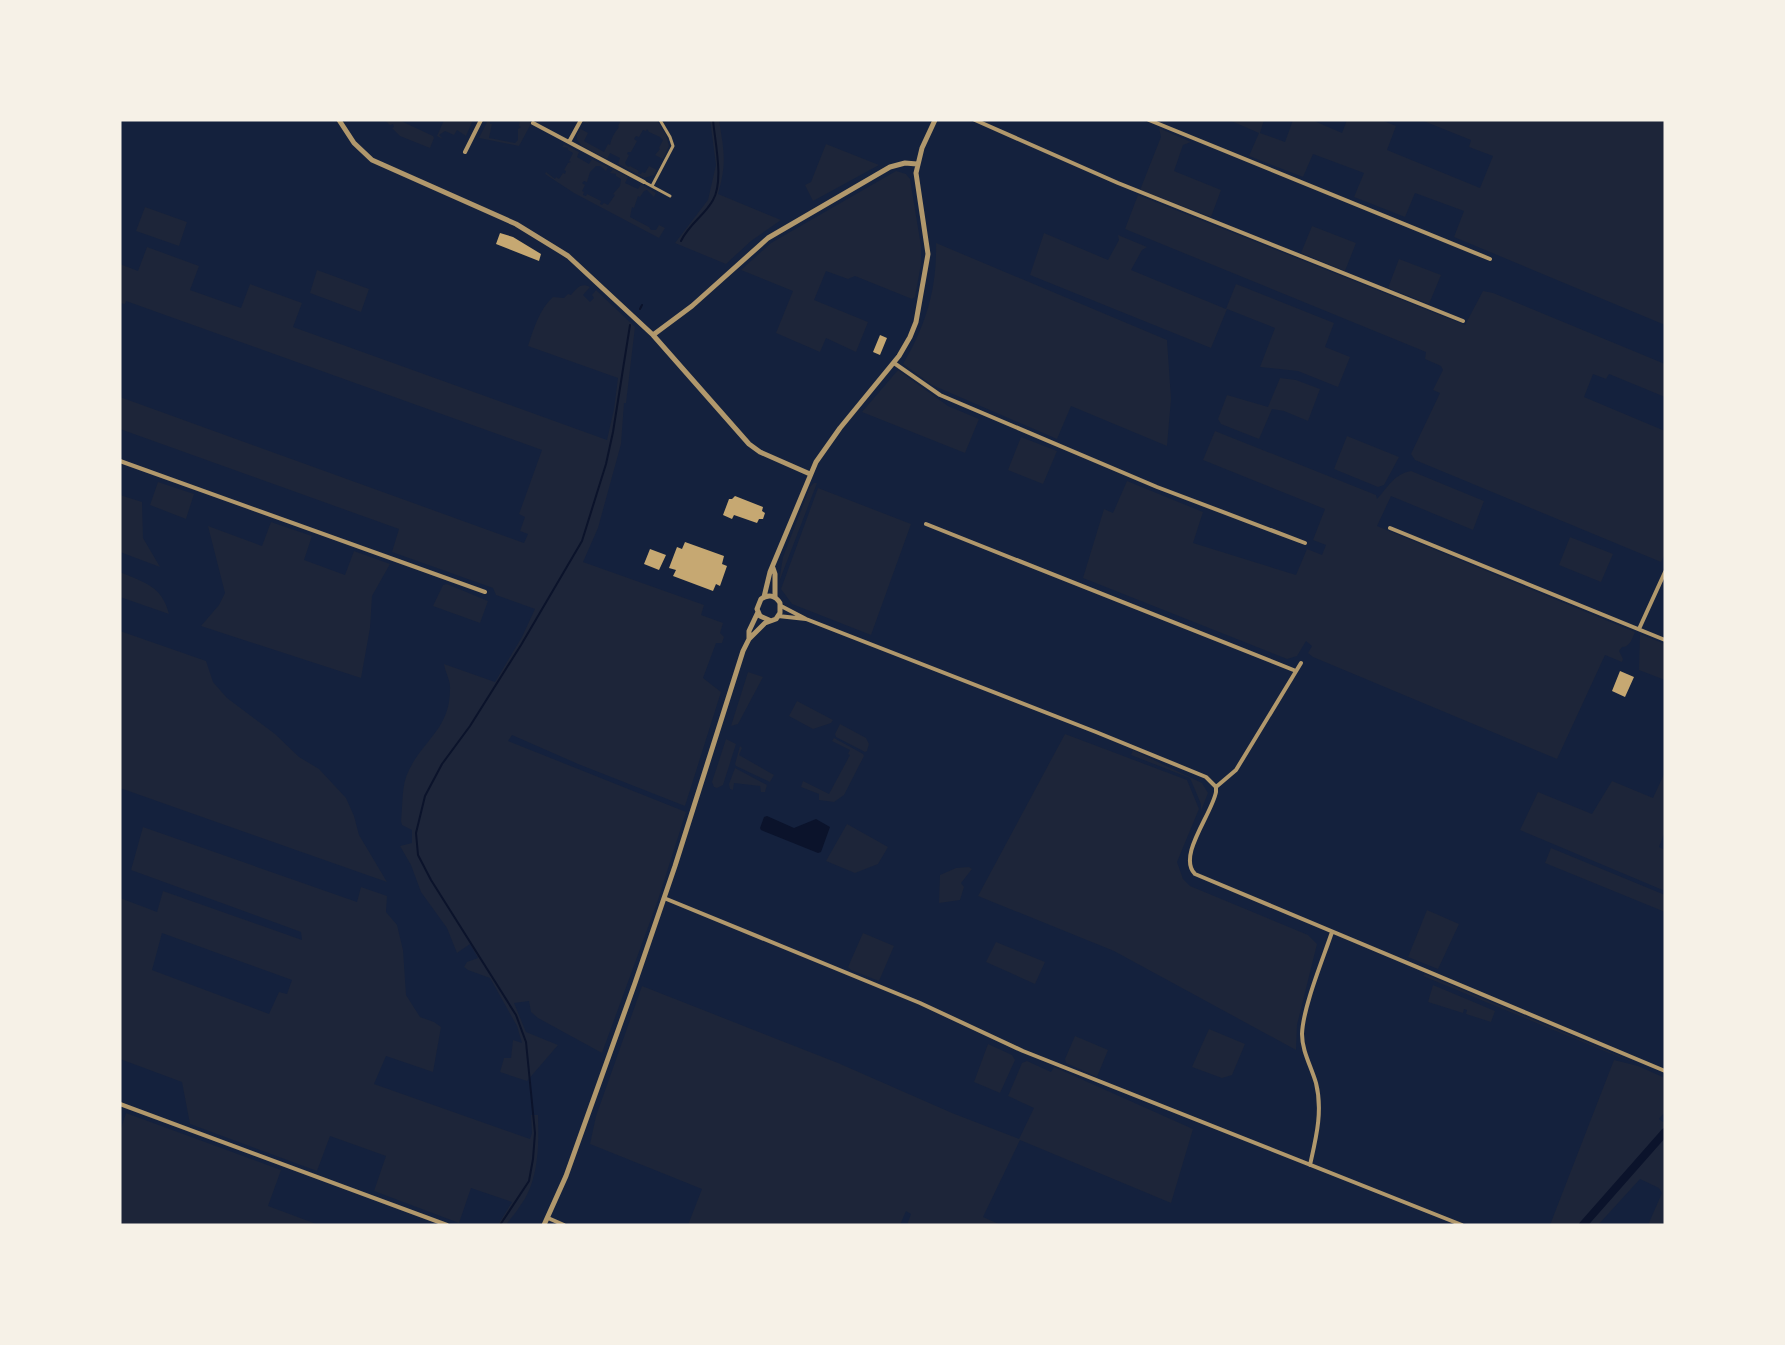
<svg xmlns="http://www.w3.org/2000/svg" width="1785" height="1345" font-family="'Archivo Narrow',sans-serif">
	<rect width="100%" height="100%" fill="#14213d"/>
	<path fill="#1d2539" fill-rule="evenodd" d="M384,120H399L433,136L434,138L430,148L400,136L392,128L394,127L393,124L390,125Z
		M444,120H473L466,136L457,130L454,135L445,131L439,135L443,139L437,136Z
		M488,120H493L490,121V124H492L489,138L515,143L518,140V129L521,127L519,126L520,120H533L519,146L479,138Z
		M621,120H657L666,135L669,146L663,159L655,155L660,149L659,148L663,140L660,137L649,132L647,129L646,131L643,130L639,137L636,136L634,139L637,141L631,152H628L627,154L629,155L625,163L627,166L629,167L630,166L639,171L638,173L641,174L642,172L645,173L649,166L657,170L654,175L644,178L618,164L620,158L610,153L607,159L582,146L577,140V135L585,121L591,124L584,122L581,129L588,133L584,141L604,152L608,144L610,145C612,136 614,134 619,127L618,126Z
		M710,120H719C724,151 727,163 718,194L781,220L751,241L726,264L675,243L708,200L716,165Z
		M1229,120H1264L1260,133L1285,142L1293,120H1312L1342,133L1347,120H1381L1396,126L1387,150L1480,188L1493,156L1469,147L1471,140L1421,120H1665V325L1454,237L1464,211L1415,193L1405,217L1354,197L1364,173L1313,154L1303,177L1249,156L1259,133Z
		M1159,128L1191,142L1183,145L1174,171L1221,190L1211,217L1140,190L1161,137Z
		M564,144L579,152L577,157L589,164L592,159L608,167L606,171L600,166H596L590,172L587,182L584,181L582,183L585,185L582,191L584,192L583,195L586,196L587,194L601,201L600,204L602,205L604,203L608,205L615,195L613,194L620,186L621,179L616,176V174L610,173L613,169L628,177L625,183L638,189L641,184L656,193L654,197L647,190L644,191L640,197L638,196L634,208L632,207L630,217L649,227L651,230H656L659,225L665,228L659,238L574,193L545,174L546,172L555,179L556,177L559,179L563,173L565,174L566,171L564,170L568,163L571,162L569,161L573,153L568,150V148L562,147Z
		M826,144L879,165L813,201L805,185L811,182Z
		M896,171L906,174L910,179L921,246V264L915,297L912,299L855,276L848,279L826,271L814,300L868,322L856,352L826,338L820,352L776,333L793,291L741,270L771,243Z
		M1138,195L1465,325L1483,291L1493,293L1665,364V397L1609,374L1606,379L1593,374L1584,397L1665,431V554L1661,562L1415,460L1411,454L1440,393L1433,390L1443,370L1441,366L1425,359L1426,352L1125,229Z
		M145,207L187,222L179,246L136,231Z
		M1312,226L1356,243L1345,271L1301,253Z
		M1044,233L1108,260L1119,240L1118,235L1147,247L1142,250L1131,270L1226,309L1236,284L1334,323L1325,347L1350,357L1338,387L1298,371L1260,367L1275,328L1227,309L1211,348L1030,275Z
		M936,243L1167,340L1171,399L1167,446L1071,406L1057,439L932,385L903,364C926,325 937,289 936,243Z
		M147,247L199,266L190,290L241,308L250,284L302,303L293,327L607,440L614,409L618,378L528,346C534,328 539,310 553,297L564,298L568,294L571,295C576,289 581,282 590,287L583,295L590,302L594,298L592,295L596,290L635,327L626,403H624L621,444L598,528L583,562L704,605L701,615L723,623L720,633L724,637L722,643H716L703,678L721,692L685,806L578,764L512,735L508,741L686,812L658,900L602,1053L538,1018L531,1012L529,1001L514,1003L526,1032L558,1045L527,1081L500,1072L504,1058H511L513,1040L522,1043L517,1026L490,978L468,970L464,967L467,962L478,958L470,944L457,953L447,928L421,892L411,865L400,846L412,843V830L402,825L401,821C403,805 401,785 409,770C424,739 451,728 450,687C450,679 445,672 444,664L495,682L522,637L535,609L496,595L493,588L392,552L399,529L120,429V397L524,543L528,534L520,531L525,517L519,514L542,450L126,301L125,304L120,303V264L138,271Z
		M1399,259L1441,275L1429,304L1388,288Z
		M317,270L369,289L361,312L310,293Z
		M898,370L948,406L979,419L965,453L862,412Z
		M1280,378L1296,380L1320,389L1308,421L1284,411L1272,409L1259,439L1221,424L1218,419L1227,395L1268,407Z
		M1215,431L1376,495L1377,499C1388,487 1394,474 1411,471L1484,501L1473,530L1391,496L1377,526L1635,632C1632,639 1630,647 1622,647L1619,651L1623,659L1622,662L1605,655L1557,759L1313,657L1308,653L1312,646L1306,641L1297,656L1287,659L1083,578L1104,509L1113,513L1127,481L1203,512L1193,543L1296,575L1307,549L1322,555L1326,545L1313,540L1325,509L1203,460Z
		M1347,436L1399,457L1384,485L1378,487L1334,469Z
		M1021,437L1057,451L1043,484L1008,470Z
		M158,482L194,494L186,519L150,505Z
		M814,483H817L779,582L783,557L810,487Z
		M818,488L911,524L871,635L792,604L781,589Z
		M120,495L142,502L143,538L160,567L120,552Z
		M271,522L312,536L304,560L345,575L354,551L390,564L372,596L370,628L361,678L201,626L219,605L225,593L208,526L262,546Z
		M1570,537L1613,554L1601,582L1559,565Z
		M120,572C145,583 162,586 169,614L120,597Z
		M447,584L488,601L480,623L433,606L443,585Z
		M120,631L206,661L213,682L227,698L275,734L299,757L319,769L346,798L354,816L359,835L387,882L120,788Z
		M1640,634L1665,644V680L1639,670Z
		M748,672L763,677L738,724L731,726Z
		M797,701L833,720L831,723L813,729L789,716Z
		M840,724L866,738L869,744L867,751L865,752L836,737L835,734Z
		M1065,734L1187,780L1199,809L1177,862L1183,879L1190,886L1308,935L1317,944L1297,1025L1296,1050L1114,951L978,896Z
		M834,738L863,754L864,756L844,795L834,802L819,800V794L801,787L803,781L829,794L850,755L848,754L850,750L832,741Z
		M726,739L736,744L723,785L717,788L714,787L712,782Z
		M740,746L742,748L739,755L774,775L770,782L736,766L735,764Z
		M1133,750L1202,783L1208,793L1201,811V804L1190,778L1131,755Z
		M735,768L767,785L765,792H761L760,786L734,783L733,790L730,789L729,784Z
		M1665,772V831L1659,847L1665,850V891L1520,830L1538,792L1592,814L1612,781L1653,798Z
		M847,824L888,847L878,864L855,873L826,861Z
		M143,827L357,902L361,887L387,896L386,912L397,925L403,950L406,995L420,1017L434,1022L441,1027L433,1072L386,1056L374,1084L530,1139L532,1133L531,1115H538C539,1144 539,1182 520,1206C516,1213 510,1219 506,1225H498L512,1202L471,1188L459,1223L374,1191L386,1156L330,1136L317,1171L190,1124L182,1082L120,1059V898L157,912L163,891L302,940L301,932L131,870ZM162,933L292,980L287,994L279,992L269,1014L152,970Z
		M1551,848L1665,895V912L1545,863Z
		M969,867L972,869L961,883L964,887L960,900L939,903L940,875L956,868Z
		M1427,910L1459,924L1438,969L1408,957Z
		M863,933L894,946L879,981L851,970L848,967Z
		M996,942L1045,962L1035,984L986,962Z
		M1425,974L1636,1063L1619,1057L1423,976Z
		M1433,985L1495,1011L1491,1022L1466,1014L1467,1010L1464,1009L1463,1013L1428,1002Z
		M642,986L838,1063L952,1113L1019,1139L1034,1108L1008,1096L1022,1063L1027,1061L1051,1072L1054,1067L1193,1129L1171,1203L1020,1140L983,1217L1001,1225H907L911,1214L906,1211L900,1225H688L702,1189L590,1144L596,1116Z
		M1209,1029L1245,1044L1232,1075L1222,1078L1192,1067Z
		M1075,1036L1108,1050L1097,1077L1066,1063L1065,1059Z
		M988,1044L1012,1055L1015,1060L1000,1093L974,1082Z
		M1614,1060L1638,1066L1665,1078V1112L1659,1119L1663,1122L1665,1121V1225H1648L1662,1193L1659,1188L1640,1179L1598,1225H1550Z
		M126,1113L281,1170L268,1206L319,1225H120V1132Z"/>
	<path fill="#0b132b" d="M767,816L794,828L816,819L830,827L821,852L818,853L761,830L760,828L764,817Z"/>
	<g fill="none" stroke-linecap="round" stroke-linejoin="round">
		<path stroke="#0b132b" stroke-width="2" d="M681,241C689,224 705,215 713,200C724,181 715,142 713,120
			M640,309L642,305
			M500,1225L529,1181L533,1159L535,1133L526,1042L516,1015L431,880L418,855L416,833L425,796L442,764L470,726L521,645L582,541L606,464L613,432L630,325"/>
		<path stroke="#0b132b" stroke-width="8" d="M1583,1225L1665,1132"/>
	</g>
	<path fill="#c6a872" d="M500,233L513,237L541,254L539,261L496,244Z
		M880,335L887,338L880,355L873,352Z
		M735,496L763,507L762,511L765,513L763,519H759L757,523L734,515L732,519L723,515L729,499H732Z
		M685,542L724,556L722,564L727,566L720,586L716,584L713,591L673,576L676,570L669,568L677,547L682,549Z
		M650,549L666,555L659,570L644,564Z
		M1620,671L1634,677L1625,697L1612,691Z"/>
	<g fill="none" stroke-linecap="round" stroke-linejoin="round">
		<path stroke="#b1986c" stroke-width="3" d="M644,182L670,196
			M652,186L673,146L670,137L660,120"/>
		<path stroke="#b1986c" stroke-width="4" d="M975,120L1118,183L1463,321
			M1149,120L1490,259
			M533,123L644,182
			M569,142L581,120
			M465,152L481,120
			M894,363L940,395L1157,487L1305,543
			M120,461L485,592
			M926,524L1296,671
			M1390,528L1665,640
			M781,606L806,619L1096,732L1206,777L1216,787V792C1212,814 1177,856 1195,874L1665,1071
			M778,616L806,619
			M1639,629L1665,572
			M1216,787L1236,770L1301,663
			M664,898L920,1003L1023,1051L1462,1225
			M120,1104L447,1225
			M1310,1165C1316,1138 1323,1111 1316,1083C1311,1066 1302,1051 1302,1034C1303,1007 1323,959 1332,932
			M548,1218L564,1225"/>
		<path stroke="#b1986c" stroke-width="5" d="M339,120L354,143L372,160L516,224L568,256L653,335L749,444L760,452L810,474
			M653,335L692,306L768,238L890,167L905,163L917,164
			M773,568L775,574V597
			M764,597L770,572L816,462L840,428L899,356L910,337L916,322L928,254L916,173L922,148L935,120
			M749,639L765,623L776,619L780,613V603C775,595 768,594 761,599L757,609L760,616L769,620
			M544,1225L566,1176L635,983L675,866L743,651L749,639V631L758,612"/>
	</g>
	<rect width="1785" height="1345" fill="none" stroke="#f6f1e7" stroke-width="243"/>
</svg>
